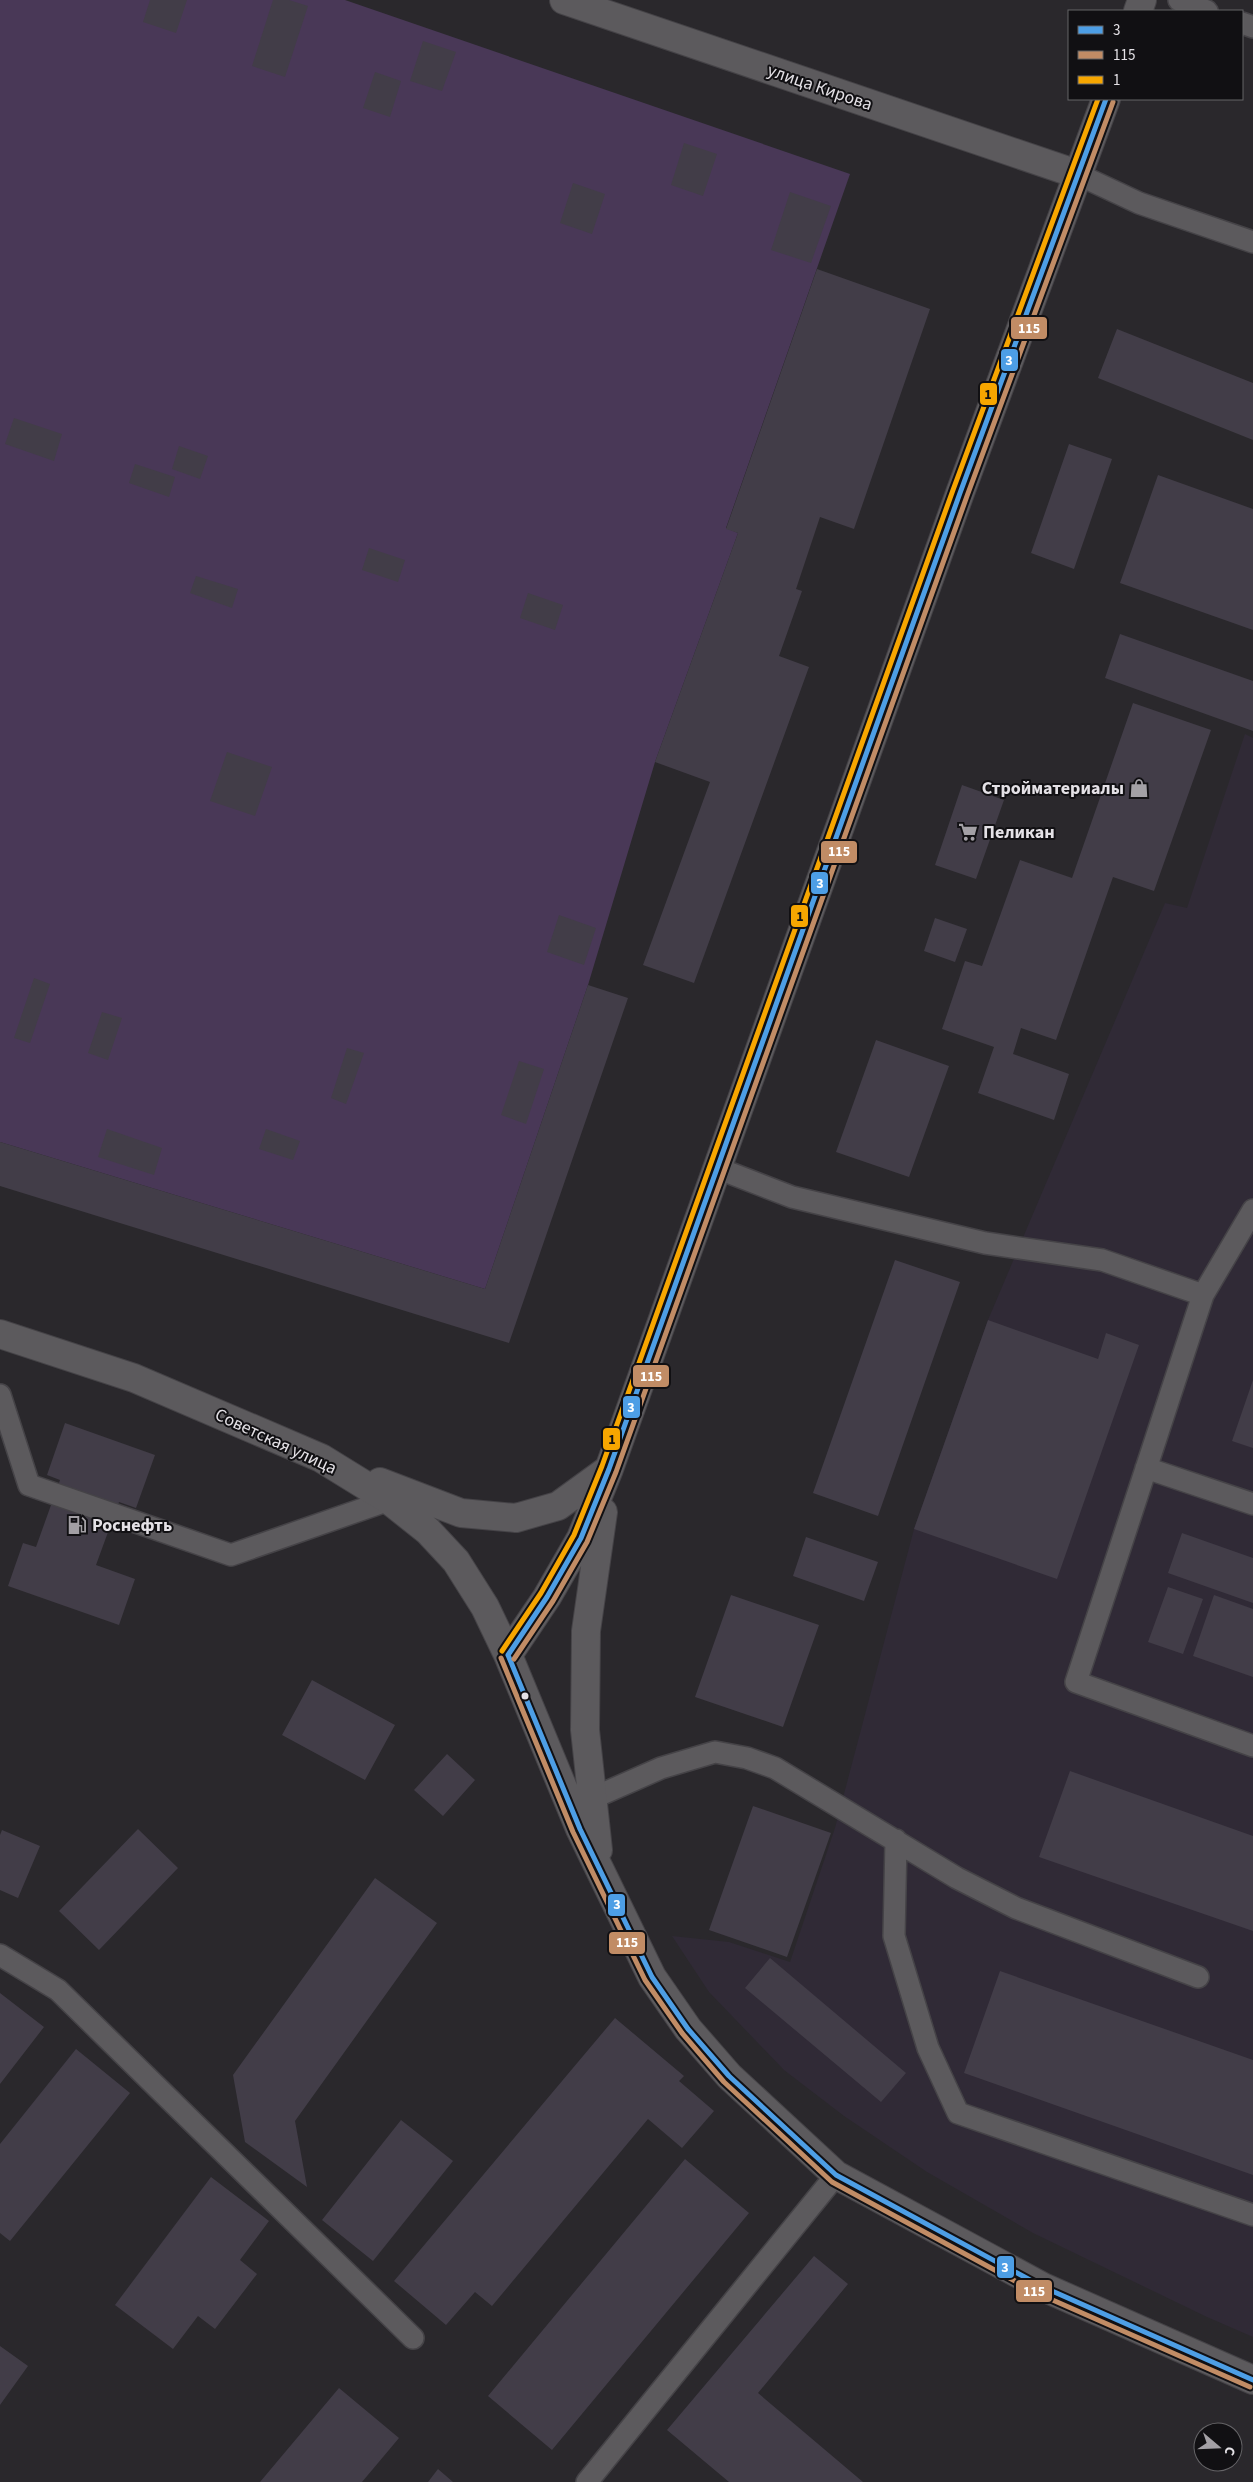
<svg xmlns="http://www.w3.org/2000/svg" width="1253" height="2482" font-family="'Source Sans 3',sans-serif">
	<rect width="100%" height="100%" fill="#2a282c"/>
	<path fill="#302a36" d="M1245,734L1253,738V2337L1207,2317L1033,2233L927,2172L844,2116L784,2070L709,1992L672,1936L729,1942L790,1962L835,1828L914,1529L988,1320L1165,903L1187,908Z"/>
	<path fill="#493857" d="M0,0H345L850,174L726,528L738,533L655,762L588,985L485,1289L0,1142Z"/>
	<path fill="#423d48" d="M150,0H187L176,33L143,22Z
		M273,0H289L308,6L285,77L252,66Z
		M423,41L456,52L442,91L410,81Z
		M375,72L401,81L390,117L363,108Z
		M684,143L717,154L703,196L671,185Z
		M573,183L605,194L592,234L560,223Z
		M790,192L831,206L811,263L771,250Z
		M817,269L930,309L854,529L820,517L796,589L802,591L779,656L809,667L694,983L643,965L710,782L655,762L738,533L726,529Z
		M1117,329L1253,383V440L1098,378Z
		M14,418L62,434L54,461L5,444Z
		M1069,444L1112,459L1074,569L1031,553Z
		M179,446L208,456L200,479L172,469Z
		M135,464L175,477L169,497L129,483Z
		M1158,475L1253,509V630L1120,583Z
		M369,548L405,560L398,582L362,570Z
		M196,576L238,589L232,608L190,593Z
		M528,593L563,605L555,630L520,618Z
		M1120,634L1253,681V731L1105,678Z
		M1133,703L1211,730L1154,891L1113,877L1056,1040L1021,1028L1013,1054L1069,1074L1054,1120L978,1093L994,1047L942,1029L965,961L982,966L1020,860L1072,878Z
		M227,752L272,767L255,816L210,801Z
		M962,785L1004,800L976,879L935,865Z
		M559,915L596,928L584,965L547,952Z
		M935,918L967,929L955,962L924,951Z
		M34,978L50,984L30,1043L14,1038Z
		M588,985L628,998L509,1343L0,1186V1142L485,1289Z
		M102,1012L122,1018L108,1060L88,1053Z
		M876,1040L949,1066L909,1177L836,1152Z
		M347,1048L364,1053L346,1104L331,1098Z
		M519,1061L544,1069L526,1124L501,1115Z
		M107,1129L162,1148L154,1175L98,1157Z
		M266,1129L300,1141L293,1160L259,1149Z
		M895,1260L960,1282L878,1516L813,1493Z
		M988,1320L1098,1359L1106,1333L1139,1345L1057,1579L914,1529Z
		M1253,1380V1448L1232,1441Z
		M65,1423L155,1455L136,1508L119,1502L96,1565L135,1579L119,1625L8,1586L23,1543L36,1547L60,1480L47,1475Z
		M1182,1533L1253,1558V1603L1168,1573Z
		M806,1537L878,1562L864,1601L793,1576Z
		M1168,1587L1203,1599L1183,1654L1148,1642Z
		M731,1595L819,1625L783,1727L695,1697Z
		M1214,1595L1253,1609V1677L1193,1656Z
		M312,1680L395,1725L365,1780L282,1735Z
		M447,1754L475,1780L443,1816L414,1790Z
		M1070,1771L1253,1836V1931L1039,1857Z
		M753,1806L831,1833L787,1957L709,1930Z
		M138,1829L178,1868L99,1950L59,1911Z
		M2,1830L40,1846L18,1898L0,1890V1835Z
		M375,1878L437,1923L295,2121L307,2187L245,2142L233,2075Z
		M770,1958L906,2073L881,2102L745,1988Z
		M1000,1971L1253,2060V2175L964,2073Z
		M0,1993L44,2027L0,2084Z
		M615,2018L684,2076L679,2081L714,2111L682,2148L648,2119L492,2306L475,2292L446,2325L394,2281Z
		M76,2049L130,2093L10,2241L0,2233V2144Z
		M401,2120L453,2161L373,2261L322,2220Z
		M685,2159L749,2213L552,2450L488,2396Z
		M211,2177L269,2221L240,2260L257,2274L215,2329L198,2316L173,2349L115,2305Z
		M814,2256L848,2284L758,2393L863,2482H729L667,2430Z
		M0,2346L28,2366L0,2405Z
		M339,2388L399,2438L362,2482H260Z
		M438,2469L453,2482H428Z"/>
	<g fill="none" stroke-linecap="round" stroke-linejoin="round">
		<g stroke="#454347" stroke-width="24">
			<path id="lane" d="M1179,0L1207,11
				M1242,23L1253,27
				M1077,174L1139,203L1253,242
				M717,1168L792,1197L985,1243L1102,1260L1203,1295L1076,1682L1253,1746
				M1203,1295L1253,1210
				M0,1395L29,1485L231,1555L389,1500
				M1146,1468L1253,1504
				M593,1798L661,1768L715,1752L747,1758L775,1768L957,1878L1016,1908L1198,1977
				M896,1840L894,1936L928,2048L958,2113L1253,2215
				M0,1955L58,1990L413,2338
				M587,2482L836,2175"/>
		</g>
		<g stroke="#454347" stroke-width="30">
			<path id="secondary" d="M564,0L1077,174
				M1138,11L1142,0
				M0,1334L134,1378L321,1458L389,1500L428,1531L456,1561L485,1607L508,1655L580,1829L652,1977L688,2029L729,2076L836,2175L1043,2287L1253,2380
				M380,1482L461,1513L516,1518L558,1506L609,1469
				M508,1655L547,1597L581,1538L609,1469L960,493L1106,99
				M598,1850L585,1730L586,1631L603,1512"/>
		</g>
		<use href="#lane" stroke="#5c5a5d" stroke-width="21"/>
		<use href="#secondary" stroke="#5c5a5d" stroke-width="28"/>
		<g stroke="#111013" stroke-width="9">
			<path id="bus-1" d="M508,1655L547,1597L581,1538L609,1469L960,493L1106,99
				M508,1655L580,1829L652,1977L688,2029L729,2076L836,2175L1043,2287L1253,2380"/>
		</g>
		<g stroke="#111013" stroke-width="9">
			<path id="bus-2" d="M501,1658L573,1832L645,1980L682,2033L724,2082L832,2182L1039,2294L1250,2387
				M514,1659L553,1601L587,1542L616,1472L967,496L1113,102"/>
		</g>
		<g stroke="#111013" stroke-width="9">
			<path id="bus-3" d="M502,1651L541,1593L574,1535L602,1466L953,490L1098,99"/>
		</g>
		<use href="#bus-1" stroke="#4d9ee5" stroke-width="5"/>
		<use href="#bus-2" stroke="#c18c65" stroke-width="5"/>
		<use href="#bus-3" stroke="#f7a600" stroke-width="5"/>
	</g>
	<defs>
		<g id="shop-bare" transform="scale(1.5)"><path d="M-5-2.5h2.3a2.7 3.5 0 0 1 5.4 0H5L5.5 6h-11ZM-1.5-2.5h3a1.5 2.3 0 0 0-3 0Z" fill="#a3a0a5" stroke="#111013" stroke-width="2.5" paint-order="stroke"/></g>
		<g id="supermarket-bare" transform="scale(1.5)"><path d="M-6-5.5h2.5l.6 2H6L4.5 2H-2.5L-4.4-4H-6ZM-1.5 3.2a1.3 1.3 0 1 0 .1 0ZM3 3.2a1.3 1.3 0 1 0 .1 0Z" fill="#a3a0a5" stroke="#111013" stroke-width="2.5" paint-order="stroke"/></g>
		<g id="fuel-bare" transform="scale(1.5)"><path d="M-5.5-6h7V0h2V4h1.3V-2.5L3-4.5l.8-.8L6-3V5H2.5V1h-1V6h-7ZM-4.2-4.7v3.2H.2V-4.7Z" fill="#a3a0a5" stroke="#111013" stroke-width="2.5" paint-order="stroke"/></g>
	</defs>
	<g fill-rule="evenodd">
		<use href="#shop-bare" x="1139" y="788"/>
		<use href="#supermarket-bare" x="968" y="832"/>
		<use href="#fuel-bare" x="77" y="1525"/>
	</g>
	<circle fill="#e4e1e6" stroke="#111013" stroke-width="2" cx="525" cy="1696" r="4.5"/>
	<g text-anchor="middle" stroke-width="4" stroke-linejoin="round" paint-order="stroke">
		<g font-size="18" fill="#e4e1e6" stroke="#111013">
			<text transform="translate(820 87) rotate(19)" y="6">улица Кирова</text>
			<text transform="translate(276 1441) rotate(25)" y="6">Советская улица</text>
		</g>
		<g font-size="18" font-weight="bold" fill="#e4e1e6" stroke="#111013" text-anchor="start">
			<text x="1124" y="794" text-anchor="end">Стройматериалы</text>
			<text x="983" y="838">Пеликан</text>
			<text x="92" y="1531">Роснефть</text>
		</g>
	</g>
	<g stroke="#111013" stroke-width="2">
		<rect x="1010" y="316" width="38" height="24" rx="5" fill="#c18c65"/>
		<rect x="1000" y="348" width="19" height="24" rx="5" fill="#4d9ee5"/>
		<rect x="979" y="382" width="19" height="24" rx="5" fill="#f7a600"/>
		<rect x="820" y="840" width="38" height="24" rx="5" fill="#c18c65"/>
		<rect x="810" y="871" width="19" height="24" rx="5" fill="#4d9ee5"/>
		<rect x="790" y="904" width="19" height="24" rx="5" fill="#f7a600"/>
		<rect x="632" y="1364" width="38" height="24" rx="5" fill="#c18c65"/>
		<rect x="622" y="1395" width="19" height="24" rx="5" fill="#4d9ee5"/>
		<rect x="602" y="1427" width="19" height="24" rx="5" fill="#f7a600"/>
		<rect x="607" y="1893" width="19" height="24" rx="5" fill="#4d9ee5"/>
		<rect x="608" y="1931" width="38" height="24" rx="5" fill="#c18c65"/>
		<rect x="996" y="2255" width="19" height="24" rx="5" fill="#4d9ee5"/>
		<rect x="1015" y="2279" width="38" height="24" rx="5" fill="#c18c65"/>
	</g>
	<g font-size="14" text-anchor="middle" font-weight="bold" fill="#fff">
		<text x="1029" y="333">115</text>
		<text x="1009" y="365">3</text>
		<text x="839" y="856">115</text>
		<text x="820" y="888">3</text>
		<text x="651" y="1381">115</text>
		<text x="631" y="1412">3</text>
		<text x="617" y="1909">3</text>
		<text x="627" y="1947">115</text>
		<text x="1005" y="2272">3</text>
		<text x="1034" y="2296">115</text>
	</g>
	<g font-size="14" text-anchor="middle" font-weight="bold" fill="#111">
		<text x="988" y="399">1</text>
		<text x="800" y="921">1</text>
		<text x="612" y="1444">1</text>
	</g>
	<rect x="1068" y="10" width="175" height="90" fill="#111013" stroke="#656467"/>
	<rect x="1078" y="26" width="25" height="8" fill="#4d9ee5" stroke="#656467"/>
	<text x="1113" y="35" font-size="15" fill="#e4e1e6">3</text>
	<rect x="1078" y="51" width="25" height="8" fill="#c18c65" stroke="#656467"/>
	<text x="1113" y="60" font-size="15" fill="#e4e1e6">115</text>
	<rect x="1078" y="76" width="25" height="8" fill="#f7a600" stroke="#656467"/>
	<text x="1113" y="85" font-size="15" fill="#e4e1e6">1</text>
	<g transform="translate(1218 2447) rotate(109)"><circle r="24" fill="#111013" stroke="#656467"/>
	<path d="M0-4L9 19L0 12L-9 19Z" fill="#a3a0a5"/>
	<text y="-8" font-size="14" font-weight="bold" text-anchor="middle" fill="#e4e1e6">С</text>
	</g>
</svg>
